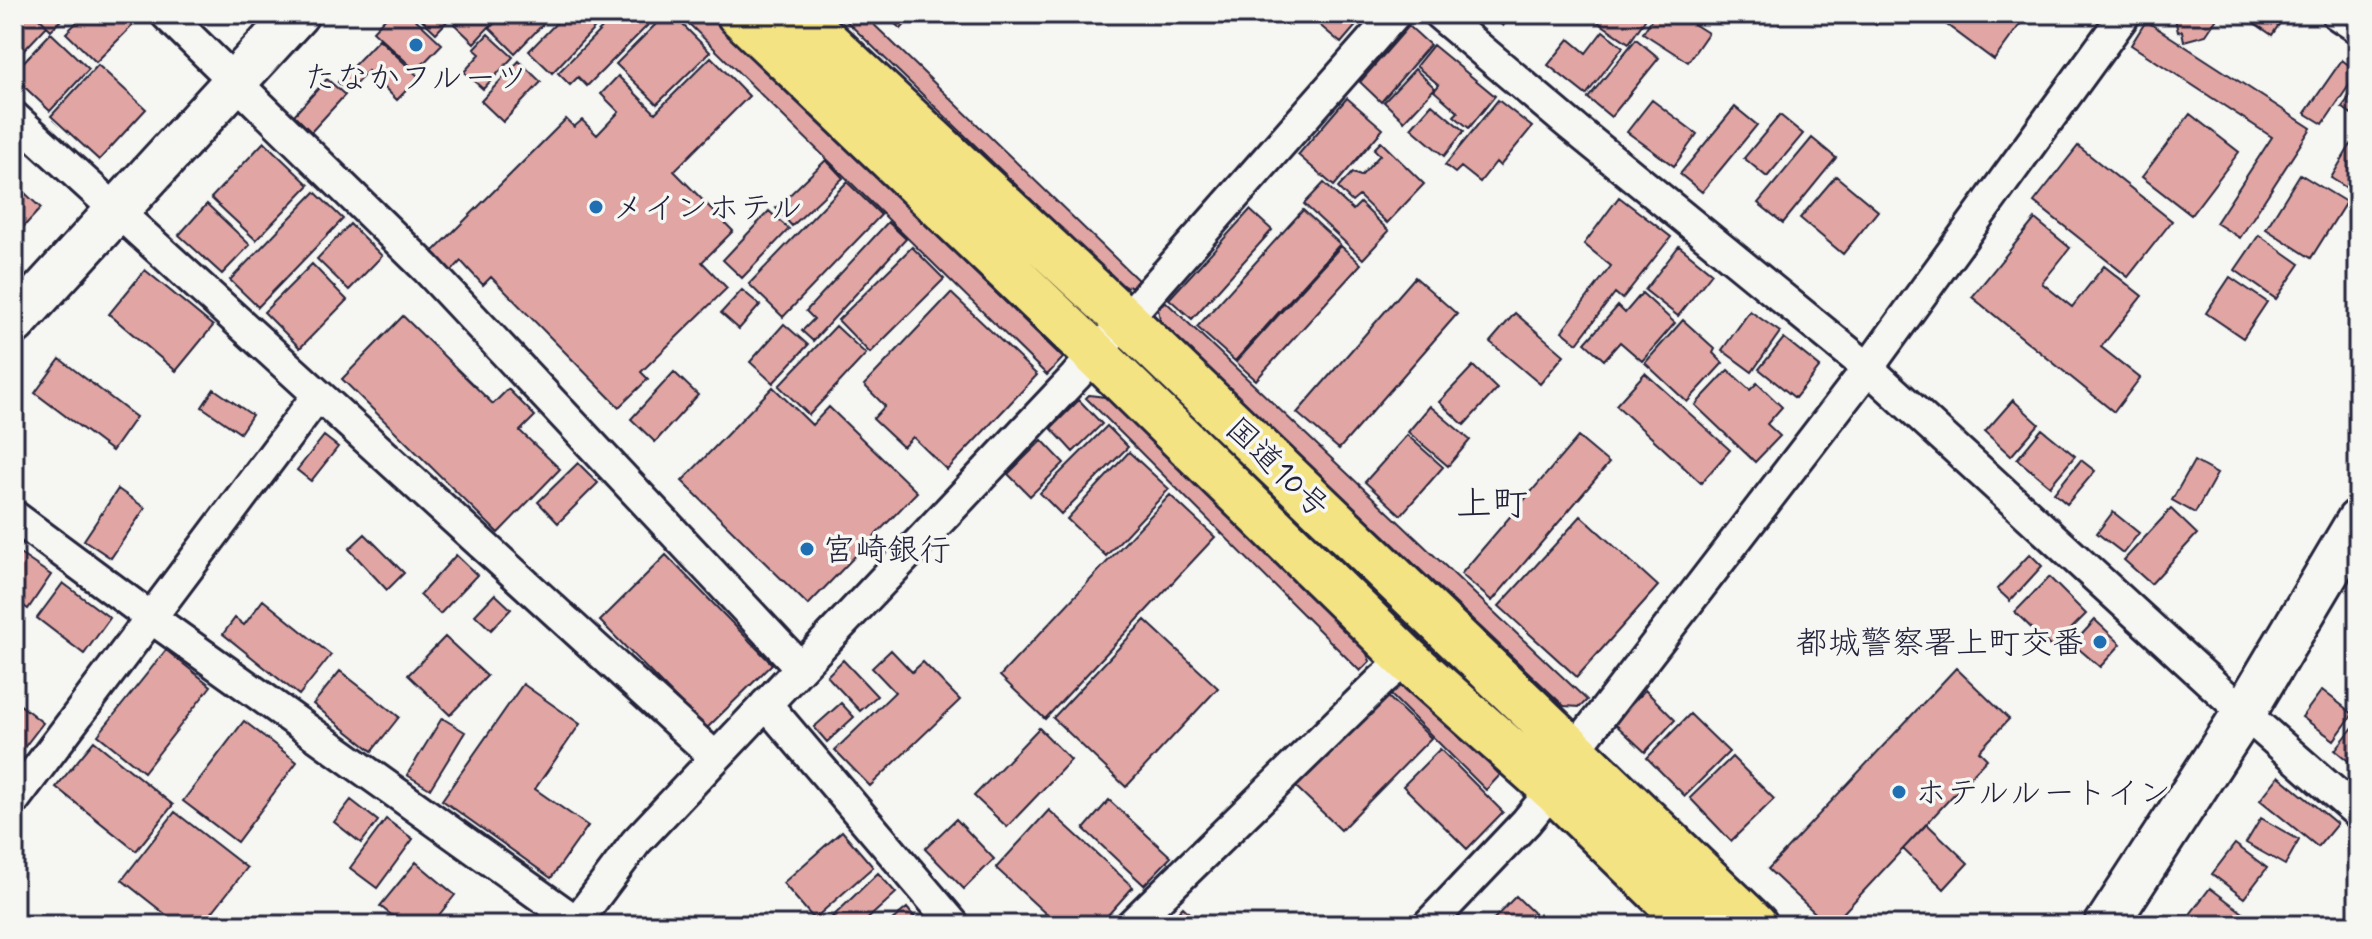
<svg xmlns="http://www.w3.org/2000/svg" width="2372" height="939" font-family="Mynerve,'Klee One',sans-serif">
	<rect width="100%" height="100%" fill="#f6f6f2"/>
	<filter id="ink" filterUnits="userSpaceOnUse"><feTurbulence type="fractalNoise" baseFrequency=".0125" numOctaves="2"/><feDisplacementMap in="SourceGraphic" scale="16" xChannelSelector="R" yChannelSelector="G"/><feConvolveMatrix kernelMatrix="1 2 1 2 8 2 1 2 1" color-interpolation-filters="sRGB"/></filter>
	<g filter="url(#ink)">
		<path fill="#e1a6a3" stroke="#22223b" stroke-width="2" d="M14,14H35L47,26L14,61Z
			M35,14H67L51,30Z
			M85,14H126L135,23L96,62L66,33Z
			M389,14H410L442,44L416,71L373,31Z
			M416,14H454L436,33Z
			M463,14H501L474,43L454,24Z
			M504,14H553L515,53L490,28Z
			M565,14H608L552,73L529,51Z
			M616,14H659L587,86L578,77L570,85L558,73Z
			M666,14H672L710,52L657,104L616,64Z
			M679,14H709L1063,358L1047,375Z
			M839,14H863L1143,285L1122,287Z
			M884,14H914L901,29Z
			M1325,14H1366L1341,43L1317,23Z
			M1489,14H1512L1503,26Z
			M1586,14H1649L1629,43Z
			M1655,14H1678L1708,33L1688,62L1643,33Z
			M1861,14H1884L1876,25Z
			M1943,14H2009L2021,23L1994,60L1939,19Z
			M2174,14H2220L2206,35L2184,41L2182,31L2178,32Z
			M2241,14H2286L2272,35Z
			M2146,21L2311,128L2240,238L2216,223L2272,137L2131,45Z
			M1409,26L1430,45L1381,102L1360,82Z
			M1603,31L1623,47L1586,95L1548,65L1569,39L1586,53Z
			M51,33L89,69L50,111L14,77V72Z
			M488,34L513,57L483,89L464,72L480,54L474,49Z
			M379,39L419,77L397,100L368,71L348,92L338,82Z
			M1636,39L1659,58L1611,117L1588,98Z
			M1433,45L1495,96L1469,128L1454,116L1458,112L1434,91L1439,85L1416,66Z
			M711,57L749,96L674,171L733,231L702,262L727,288L641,372L648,379L619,407L491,277L483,285L461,261L449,274L430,255L566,119L574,127L582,120L597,135L619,112L601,94L618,76L655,113Z
			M2342,60L2358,72L2323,124L2305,113Z
			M519,61L541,82L503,122L481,101Z
			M98,65L146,109L99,160L51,116Z
			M1415,69L1435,88L1404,121L1384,102Z
			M327,79L345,95L311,132L294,115Z
			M2358,86V119L2342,107Z
			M1347,98L1383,129L1334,186L1298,155Z
			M1498,100L1532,127L1500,166L1496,162L1480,182L1461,167L1455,173L1445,165Z
			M1652,100L1697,134L1674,166L1627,132Z
			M1432,104L1464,131L1444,156L1411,128Z
			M1735,107L1757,125L1702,192L1680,174Z
			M2190,114L2239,152L2191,215L2142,177Z
			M1780,115L1803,134L1767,177L1744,158Z
			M14,136L26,147L14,162Z
			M1812,138L1836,158L1783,223L1758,203Z
			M264,142L309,185L256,240L211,198Z
			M1381,142L1424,184L1387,223L1359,196L1352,202L1338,188L1352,173L1361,176L1380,155L1374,149Z
			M2351,144L2358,148V195L2331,178Z
			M2078,146L2172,221L2128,277L2034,202Z
			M826,160L843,178L792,226L776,208Z
			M2300,174L2346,202L2311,258L2266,229Z
			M1836,176L1878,211L1843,254L1800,218Z
			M847,182L881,215L783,317L749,284Z
			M14,183L41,208L14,237Z
			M1324,183L1353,210L1360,203L1389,231L1363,259L1304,204Z
			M315,192L343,219L258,307L230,280Z
			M1619,197L1671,237L1622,299L1615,293L1577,343L1562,331L1611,266L1584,244Z
			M207,204L250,245L222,274L179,235Z
			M1250,210L1272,230L1192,319L1169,299Z
			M1303,210L1340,244L1235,361L1197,327Z
			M769,211L789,229L742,278L723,260Z
			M2035,219L2070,248L2042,283L2072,307L2104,266L2142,296L2101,347L2140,378L2114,412L1972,297Z
			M888,222L906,239L813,341L802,331L814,319L806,311Z
			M350,224L382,256L349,290L317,259Z
			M2259,235L2300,264L2276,299L2235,270Z
			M1341,246L1361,264L1256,380L1236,362Z
			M1679,246L1712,273L1678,316L1645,290Z
			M912,247L944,279L870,353L838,320Z
			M312,264L347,300L300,348L264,312Z
			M145,270L213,326L176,371L109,314Z
			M1415,277L1457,314L1339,449L1297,413Z
			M2230,277L2267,302L2243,338L2206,313Z
			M742,290L760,305L739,329L721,313Z
			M951,293L1037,375L947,470L913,437L903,447L873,419L885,406L864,385Z
			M1642,293L1675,323L1642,361L1620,342L1604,360L1585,343L1618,306L1625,313Z
			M1165,301L1587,700L1580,707L1564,706L1161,324L1158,309Z
			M1750,311L1780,332L1752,372L1722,350Z
			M1515,313L1564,355L1540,384L1490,342Z
			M403,316L493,404L508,389L535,416L520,431L560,469L498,533L342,379Z
			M1683,320L1715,349L1713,353L1723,363L1687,402L1645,363Z
			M784,324L808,345L773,383L750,362Z
			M836,326L866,354L809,415L779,386Z
			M1784,338L1820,367L1795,398L1759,369Z
			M60,359L136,417L112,451L35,393Z
			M1473,366L1497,389L1464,425L1439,402Z
			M1728,370L1750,390L1757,383L1782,407L1767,424L1780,436L1755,462L1695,405Z
			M674,372L698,395L655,442L631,419Z
			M1645,373L1730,450L1701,483L1616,405Z
			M773,387L812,425L829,407L917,492L808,605L682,481Z
			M214,389L252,415L240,433L202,407Z
			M1089,395L1105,397L1360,638L1370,661L1360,671L1086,398Z
			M1079,400L1102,424L1073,452L1051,428Z
			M2013,400L2039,424L2011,456L1985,432Z
			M1430,406L1470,440L1448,466L1408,432Z
			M1107,426L1128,447L1061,514L1040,493Z
			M2042,429L2075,456L2050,486L2017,459Z
			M1407,435L1443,467L1401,515L1365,482Z
			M324,436L338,447L311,481L297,470Z
			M1578,437L1609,463L1492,601L1461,574Z
			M1042,440L1064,463L1030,496L1008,474Z
			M1129,452L1169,489L1106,556L1067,519Z
			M2081,460L2095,471L2067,504L2054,493Z
			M2194,461L2217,474L2195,513L2172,500Z
			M578,463L598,483L558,523L538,502Z
			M118,489L145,508L111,558L84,540Z
			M1170,495L1215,537L1045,719L1000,676Z
			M2171,509L2197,534L2151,584L2124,560Z
			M2113,512L2139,533L2123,553L2097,533Z
			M1581,516L1658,586L1577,677L1499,606Z
			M365,534L404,573L387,590L349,549Z
			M14,550L51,575L28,609L14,599Z
			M2030,554L2042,566L2010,601L1997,589Z
			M456,555L477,575L440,614L420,595Z
			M666,555L772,664L706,729L600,621Z
			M2049,577L2086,614L2052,648L2015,612Z
			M63,583L110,618L84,654L37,618Z
			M495,594L511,609L491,630L475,615Z
			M263,600L331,655L299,695L223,634L235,618L244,625Z
			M1145,620L1218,688L1126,787L1053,718Z
			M2095,620L2121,644L2100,667L2073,644Z
			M445,637L487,676L450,715L408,675Z
			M166,650L211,686L144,772L98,735Z
			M891,650L912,672L923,662L960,700L870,786L835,750L895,692L872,668Z
			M843,660L877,696L860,711L827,676Z
			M1956,668L2009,719L1979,751L1987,759L1832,925H1828L1768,869Z
			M340,671L399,717L372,751L313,704Z
			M523,684L580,724L535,789L588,826L551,878L442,800Z
			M1387,686L1412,688L1500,775L1486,790L1385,689Z
			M1645,690L1675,720L1645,752L1614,723Z
			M2322,690L2353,714L2334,740L2302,717Z
			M1382,691L1431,738L1341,830L1293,784Z
			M14,700L43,723L19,754L14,750Z
			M841,703L854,717L827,742L814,727Z
			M1690,714L1729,752L1685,796L1647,758Z
			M442,718L465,732L430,789L407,775Z
			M244,721L297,762L237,842L183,801Z
			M2358,721V769L2335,750Z
			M1039,728L1071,760L1007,827L974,796Z
			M94,741L173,805L136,851L56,787Z
			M1440,749L1503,812L1467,849L1403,786Z
			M1732,757L1774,799L1731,841L1690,798Z
			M2279,776L2337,824L2318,847L2260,800Z
			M351,800L378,821L361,843L334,822Z
			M1109,800L1171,857L1144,885L1084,829Z
			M1049,810L1133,887L1099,925H1058L996,868Z
			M175,812L247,868L202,925H179L122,880Z
			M2261,818L2299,840L2285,865L2246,843Z
			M386,819L413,839L377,888L350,868Z
			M956,819L994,859L964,889L925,849Z
			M1927,824L1968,863L1944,889L1903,849Z
			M842,831L873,867L814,919L783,883Z
			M2235,844L2267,868L2244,898L2212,874Z
			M416,862L455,895L431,925H404L380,906Z
			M878,873L896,893L861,925H824Z
			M2210,888L2259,925H2182Z
			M1516,896L1546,925H1488Z
			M1183,907L1202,925H1166Z
			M907,908L921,925H886Z"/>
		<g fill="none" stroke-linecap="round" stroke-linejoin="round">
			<g stroke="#22223b" stroke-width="36">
				<path id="street" d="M166,14L426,268L800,667
					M1439,14L1569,124L1868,368L2244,713L2358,813
					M2337,14L2358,28
					M14,117L715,757
					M14,516L150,617L581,925
					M766,704L954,925
					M14,800L318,395
					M577,921L636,842L1075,377L1395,14
					M1131,925L1383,679L1407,659
					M1428,925L1526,822L1553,789L1573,752L1868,368L2125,14"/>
			</g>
			<g stroke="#22223b" stroke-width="48">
				<path id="secondary" d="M14,323L297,14
					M2106,925L2244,713L2358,521"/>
			</g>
			<g stroke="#22223b" stroke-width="50">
				<path id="highway" d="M739,14L1095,354L1407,659L1553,789L1693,925
					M797,14L1125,320L1755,925"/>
			</g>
			<use href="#street" stroke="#f6f6f2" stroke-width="30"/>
			<use href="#secondary" stroke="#f6f6f2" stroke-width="42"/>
			<use href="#highway" stroke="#f4e382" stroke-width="44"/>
		</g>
	</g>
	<g fill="#1f6fb2" stroke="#f6f6f2" stroke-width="3">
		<circle cx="416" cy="45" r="8"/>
		<circle cx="596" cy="207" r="8"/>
		<circle cx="807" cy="549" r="8"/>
		<circle cx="2100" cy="642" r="8"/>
		<circle cx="1899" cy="792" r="8"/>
	</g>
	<g text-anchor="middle" stroke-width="7" stroke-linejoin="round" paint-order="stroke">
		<g font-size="32" fill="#22223b" stroke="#f6f6f2" text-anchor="start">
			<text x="416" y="88" text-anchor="middle">たなかフルーツ</text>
			<text x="612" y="218">メインホテル</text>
			<text x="823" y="560">宮崎銀行</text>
			<text x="2084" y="653" text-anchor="end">都城警察署上町交番</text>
			<text x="1915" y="803">ホテルルートイン</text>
		</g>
		<g font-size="32" fill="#22223b" stroke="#f6f6f2">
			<text transform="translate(1278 467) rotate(44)" y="11">国道10号</text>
		</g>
		<g font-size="36" fill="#22223b" stroke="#f6f6f2">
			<text x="1492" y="515">上町</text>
		</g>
	</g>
	<rect width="2372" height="939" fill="none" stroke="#f6f6f2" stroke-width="48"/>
	<rect x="24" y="24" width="2324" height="891" fill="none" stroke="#22223b" stroke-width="3" filter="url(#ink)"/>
</svg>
